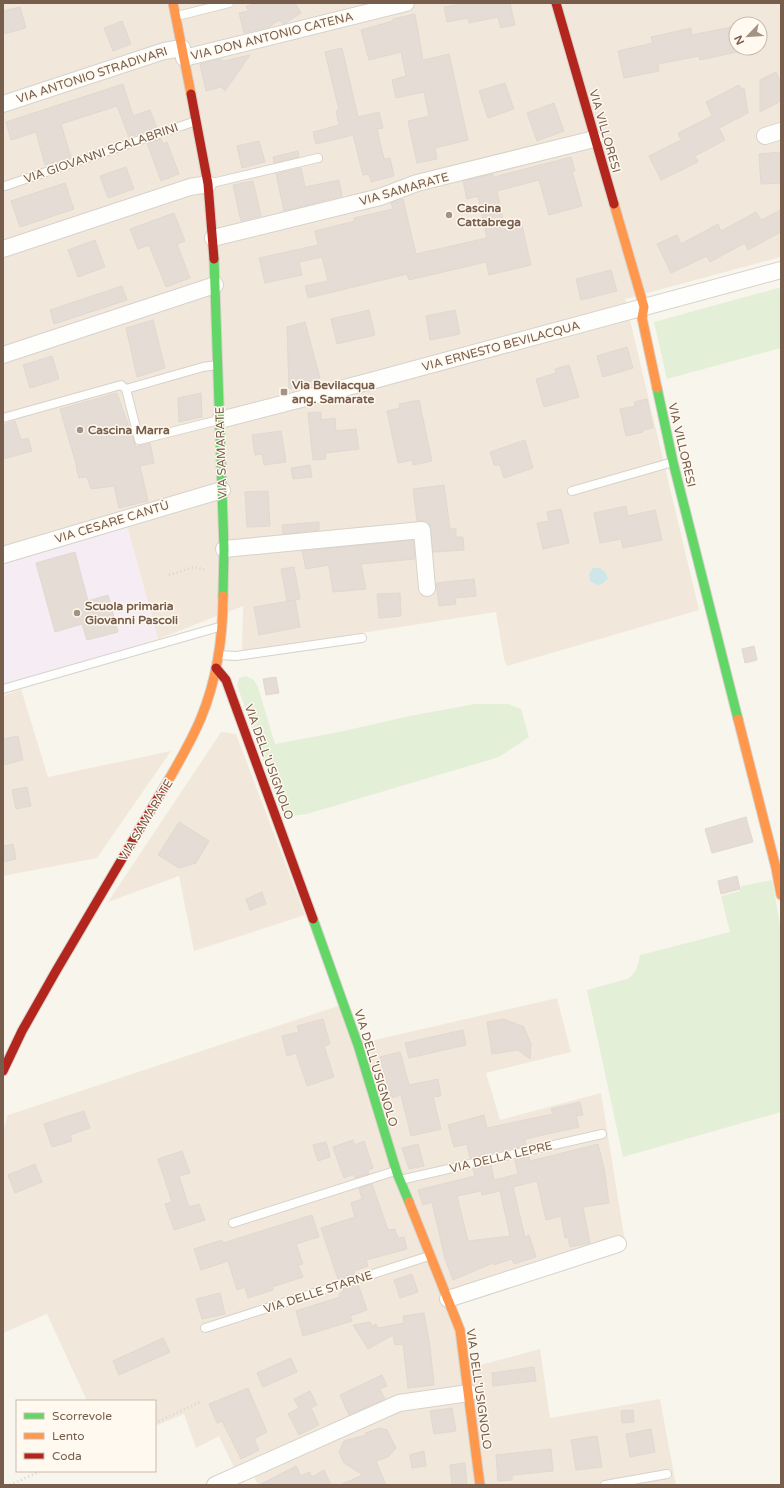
<svg xmlns="http://www.w3.org/2000/svg" width="784" height="1488" font-family="'Varela Round',sans-serif">
	<rect width="100%" height="100%" fill="#f8f5ed"/>
	<path fill="#f1e8db" fill-rule="evenodd" d="M3,3H781V257L625,299L699,610L507,666L504,659L496,612L242,652L243,606L158,639L127,526L3,561ZM736,24H760V48H736Z
		M21,689L48,777L171,751L97,858L3,876V696Z
		M221,732L236,734L305,915L194,951L179,876L108,902Z
		M557,998L571,1052L486,1073L500,1120L601,1093L625,1242L449,1299L466,1369L540,1349L550,1418L660,1399L676,1485H258L248,1464L235,1470L219,1436L196,1448L184,1414L155,1426V1401H87L47,1314L3,1333V1131L8,1115L344,1004L366,1042Z"/>
	<path fill="#f5ecf4" d="M127,526L158,639L3,684V562Z"/>
	<path fill="#e4efd8" d="M778,288L781,289V348L667,379L654,322Z
		M246,676L254,680L258,687L275,744L339,732L410,716L475,704H508L521,709L529,737L499,757L307,814L283,817L237,685L239,678Z
		M772,880L781,930V1112L623,1157L587,990L627,979C637,973 638,965 640,955L730,932L721,896L740,891L741,886Z"/>
	<path fill="#cfe6e8" d="M593,568H600L606,573L608,579L602,584L597,585L590,581L589,574Z"/>
	<path fill="#e5ddd5" stroke="#e1d8cf" fill-rule="evenodd" d="M259,3H295L301,13L284,24L279,20L269,27L244,33L239,13L249,11L246,6Z
		M466,3H510L515,25L501,28L498,17L469,23L468,18L447,22L444,7Z
		M20,7L26,28L3,34V11Z
		M415,14L423,60L449,54L468,140L435,148L437,159L417,163L408,121L429,116L424,92L396,98L392,80L406,76L401,52L369,60L361,30L393,21V19Z
		M122,21L131,44L113,51L104,28Z
		M736,26L737,52L700,60L699,56L658,64L659,71L624,78L618,51L653,43L651,37L691,28L692,35Z
		M342,48L358,117L379,112L383,128L377,129L384,159L390,158L394,176L371,182L369,174L363,175L353,135L316,144L313,132L339,125L336,111L339,110L325,52Z
		M250,55L225,91L221,87L206,91L200,64L221,59L223,61Z
		M776,72L781,82V101L760,112V80Z
		M505,83L514,109L488,118L479,91Z
		M123,84L133,116L150,110L157,128L129,137L117,106L61,124L71,157L45,165L36,132L11,140L6,122Z
		M739,85L742,89L744,88L748,113L719,128L725,140L695,156L698,162L661,180L649,156L681,140L678,133L712,116L706,102Z
		M554,103L564,131L537,141L527,113Z
		M161,139L163,144L167,142L179,174L161,181L147,143Z
		M259,141L265,162L242,168L237,146Z
		M298,151L299,157L274,163L273,157Z
		M781,152V183L761,184L759,154Z
		M571,157L575,171H572L582,206L549,215L539,180L497,191L505,229L522,225L531,265L489,275L486,262L409,280L407,274L308,298L305,286L328,281L322,257L299,262L302,275L265,283L259,258L318,245L315,231L355,221L354,218L393,209L391,203L403,199L416,254L487,238L478,196L467,199L463,181L493,174L494,177Z
		M126,167L134,189L108,198L100,176Z
		M301,168L305,187L339,180L342,196L284,211L276,174Z
		M253,181L261,216L241,221L233,185Z
		M65,183L74,209L20,227L11,201Z
		M781,210V232L748,250L745,243L710,262L707,256L671,273L657,244L677,235L681,244L718,224L721,231L756,212L761,220Z
		M174,213L185,241L177,244L190,278L166,287L149,245L138,249L130,229Z
		M95,240L105,267L78,277L68,250Z
		M611,270L617,291L581,300L576,279Z
		M122,286L127,300L54,324L50,310Z
		M369,310L375,335L337,344L331,319Z
		M455,310L460,334L430,340L426,316Z
		M153,320L165,368L137,377L126,328Z
		M305,322L320,378L289,389L287,327Z
		M627,347L633,368L603,377L597,356Z
		M52,356L59,379L30,388L23,365Z
		M569,365L579,397L544,407L536,379L556,373L555,369Z
		M117,393L136,447L150,443L154,463L140,466L148,501L119,508L114,486L91,489L87,477L79,478L76,467H77L60,409Z
		M201,393L202,417L179,422L178,398Z
		M647,399L653,428L643,430V432L626,436L620,409L635,406L634,402Z
		M419,400L432,461L413,465V460L398,463L387,411L400,408L399,404Z
		M321,412V420L335,418L336,431L356,429L359,449L325,453L326,459L313,460L308,413Z
		M15,421L21,440L28,438L32,451L3,459V425Z
		M281,431L286,462L264,465L262,454L255,455L252,435Z
		M525,440L533,468L504,478L500,465H494L490,452Z
		M310,465L312,477L293,479L291,468Z
		M444,485L450,529H456V537H463L464,550L433,552L430,525L426,521H417L413,489Z
		M268,491L270,526L247,527L245,492Z
		M626,506L628,516L655,510L662,540L623,548L621,539L600,543L594,513Z
		M561,509L569,543L543,549L537,523L549,521L547,512Z
		M319,522V530L283,534L282,525Z
		M413,540L415,559L361,564L366,589L333,592L329,565L306,569L302,551Z
		M75,552L88,601L108,595L118,632L87,640L82,624L55,632L36,563Z
		M294,567L300,599L287,601L281,569Z
		M474,579L476,596L455,598L456,604L439,606L436,583Z
		M400,593L401,616L379,618L377,594Z
		M295,600L300,627L259,635L254,607Z
		M754,646L757,660L745,663L742,649Z
		M276,677L279,693L266,695L263,679Z
		M18,736L23,760L3,765V739Z
		M27,787L31,806L16,809L12,790Z
		M746,817L753,842L712,853L705,829Z
		M179,822L209,841L196,863L179,868L158,855Z
		M13,844L16,859L3,862V846Z
		M737,876L740,889L721,894L718,881Z
		M262,892L266,904L250,910L246,899Z
		M323,1019L330,1044L324,1046L334,1077L307,1086L296,1053L287,1056L282,1036L299,1032L297,1026Z
		M504,1019L524,1027L531,1044L530,1059L518,1050L492,1054L487,1022Z
		M463,1030L466,1045L409,1058L405,1043Z
		M400,1052L409,1085L438,1079L441,1096L433,1097L441,1129L411,1136L401,1095L391,1098L380,1057Z
		M580,1102L583,1115L576,1116L579,1127L525,1139L526,1146L512,1149V1148L470,1158L467,1144L454,1147L448,1125L484,1115L487,1128L553,1114L551,1109Z
		M84,1111L90,1128L70,1135L72,1141L52,1147L44,1124Z
		M353,1140L355,1145L364,1141L373,1168L368,1170L369,1174L355,1178L354,1174L344,1178L333,1147Z
		M326,1142L330,1157L318,1161L313,1145Z
		M418,1144L424,1166L409,1169L402,1148Z
		M598,1144L604,1168L609,1203L583,1207L590,1243L570,1247L568,1237L565,1238L561,1216L546,1220L537,1181L513,1187L525,1237L529,1235L536,1257L514,1264L512,1259L494,1265L493,1263L453,1280L445,1259L432,1202L423,1205L418,1190L475,1176L473,1169L491,1165L494,1180L518,1174L515,1160L529,1156L530,1161ZM481,1191L482,1195L500,1191L510,1236L468,1241L457,1196Z
		M182,1151L190,1173L179,1176L189,1207L199,1204L205,1220L174,1230L165,1204L172,1202L158,1159Z
		M35,1164L42,1182L15,1193L8,1175Z
		M372,1184L388,1230L395,1229L398,1238L404,1237L407,1249L366,1260L368,1266L354,1271L355,1274L338,1279L321,1228L355,1217L351,1203L362,1199L359,1188Z
		M312,1215L319,1237L296,1244L303,1264L298,1265L303,1277L272,1287L273,1290L248,1298L245,1287L237,1290L228,1261L201,1270L194,1249L222,1240L223,1243Z
		M412,1274L418,1292L400,1298L394,1280Z
		M358,1284L367,1310L350,1316L352,1321L303,1336L296,1311L340,1297L339,1294L343,1292L342,1290Z
		M220,1293L225,1314L202,1319L196,1299Z
		M424,1313L430,1347L434,1385L408,1388L403,1344L395,1345L393,1335L368,1349L353,1325L370,1322L372,1326L376,1324L378,1328L404,1323L403,1316Z
		M163,1338L170,1352L119,1375L113,1361Z
		M291,1358L297,1372L263,1387L257,1373Z
		M534,1367L536,1381L493,1386L492,1373Z
		M382,1375L387,1386L380,1389L385,1399L349,1415L340,1395Z
		M248,1388L267,1432L254,1439L259,1450L241,1459L222,1421L217,1423L209,1404Z
		M310,1391L317,1405L311,1408L319,1425L299,1435L288,1414L299,1408L294,1399Z
		M452,1408L456,1431L434,1434L430,1411Z
		M633,1410L634,1422L622,1423L621,1411Z
		M380,1428L387,1430L396,1448L388,1457L376,1461L386,1485H340L363,1475L344,1463L339,1452L344,1441L366,1435L365,1433Z
		M651,1429L655,1452L630,1457L626,1434Z
		M597,1436L602,1467L576,1470L571,1440Z
		M551,1449L553,1471L512,1475V1480L498,1481L496,1455Z
		M424,1451L426,1466L412,1468L410,1455Z
		M465,1463L467,1485H452L450,1465Z
		M296,1466L301,1476L309,1472L312,1477L324,1470L331,1485H259Z"/>
	<g fill="none" stroke-linecap="round" stroke-linejoin="round">
		<g stroke="#d7d2cb" stroke-width="10">
			<path id="lane" d="M177,16L229,3
				M208,184L318,158
				M5,186L196,121
				M126,389L139,440L219,420
				M3,418L121,385L126,389L203,367L217,365
				M572,491L673,462
				M219,655L236,656L362,638
				M3,689L219,627
				M400,1180L602,1134
				M233,1223L395,1171
				M205,1328L429,1256
				M605,1485L667,1474"/>
		</g>
		<g stroke="#d7d2cb" stroke-width="18">
			<path id="street" d="M184,58L406,3
				M3,104L164,51L182,48
				M765,136L781,131
				M213,238L380,197L417,183L594,139
				M3,249L190,187L208,184
				M3,355L215,285
				M220,420L367,382L781,270
				M224,549L422,530L427,588
				M3,555L222,490
				M448,1299L618,1244
				M215,1485L399,1403L469,1393"/>
		</g>
		<g stroke="#d8d1c9" stroke-width="11">
			<path id="fast" d="M214,259L224,549L223,596
				M657,388L673,462L738,719
				M313,919L358,1045L397,1173L409,1202"/>
		</g>
		<g stroke="#d8d1c9" stroke-width="11">
			<path id="slow" d="M173,3L191,94
				M614,204L644,307L642,318L657,388
				M738,719L776,868L781,895
				M165,786C178,764 191,742 201,718C217,679 223,637 223,596
				M409,1202L460,1330L480,1485"/>
		</g>
		<g stroke="#d8d1c9" stroke-width="11">
			<path id="jam" d="M556,3L614,204
				M191,94L208,184L214,259
				M216,668L226,680L313,919
				M3,1071L22,1031L56,971L165,786"/>
		</g>
		<path stroke="#dad4ce" stroke-width="2.5" stroke-dasharray="1 3" stroke-linecap="butt" d="M169,575L194,567L207,570
			M155,1423L200,1402
			M10,1485L41,1471"/>
		<use href="#lane" stroke="#fefefc" stroke-width="8"/>
		<use href="#street" stroke="#fefefc" stroke-width="16"/>
		<use href="#fast" stroke="#63d668" stroke-width="9"/>
		<use href="#slow" stroke="#ff974d" stroke-width="9"/>
		<use href="#jam" stroke="#b3261e" stroke-width="9"/>
	</g>
	<g fill="#a49284" stroke="#fff9ef" stroke-width="1.5">
		<circle cx="449" cy="215" r="4"/>
		<rect x="280" y="388" width="8" height="8" rx="2"/>
		<circle cx="80" cy="430" r="4"/>
		<circle cx="77" cy="613" r="4"/>
	</g>
	<g text-anchor="middle" stroke-width="3" stroke-linejoin="round" paint-order="stroke">
		<g font-size="12" fill="#775d4c" stroke="#fff9ef">
			<text transform="translate(272 36) rotate(-14)" y="4">VIA DON ANTONIO CATENA</text>
			<text transform="translate(92 75) rotate(-18)" y="4">VIA ANTONIO STRADIVARI</text>
			<text transform="translate(605 131) rotate(74)" y="4">VIA VILLORESI</text>
			<text transform="translate(101 153) rotate(-19)" y="4">VIA GIOVANNI SCALABRINI</text>
			<text transform="translate(404 189) rotate(-16)" y="4">VIA SAMARATE</text>
			<text transform="translate(501 346) rotate(-15)" y="4">VIA ERNESTO BEVILACQUA</text>
			<text transform="translate(682 445) rotate(77)" y="4">VIA VILLORESI</text>
			<text transform="translate(221 453) rotate(-92)" y="4">VIA SAMARATE</text>
			<text transform="translate(112 522) rotate(-17)" y="4">VIA CESARE CANTÙ</text>
			<text transform="translate(269 762) rotate(70)" y="4">VIA DELL'USIGNOLO</text>
			<text transform="translate(146 820) rotate(-59)" y="4">VIA SAMARATE</text>
			<text transform="translate(376 1068) rotate(73)" y="4">VIA DELL'USIGNOLO</text>
			<text transform="translate(501 1157) rotate(-13)" y="4">VIA DELLA LEPRE</text>
			<text transform="translate(318 1292) rotate(-18)" y="4">VIA DELLE STARNE</text>
			<text transform="translate(479 1389) rotate(82)" y="4">VIA DELL'USIGNOLO</text>
		</g>
		<g font-size="12" font-weight="bold" fill="#775d4c" stroke="#fff9ef" text-anchor="start">
			<text x="457" y="212">Cascina<tspan x="457" dy="14">Cattabrega</tspan></text>
			<text x="292" y="389">Via Bevilacqua<tspan x="292" dy="14">ang. Samarate</tspan></text>
			<text x="88" y="434">Cascina Marra</text>
			<text x="85" y="610">Scuola primaria<tspan x="85" dy="14">Giovanni Pascoli</tspan></text>
		</g>
	</g>
	<rect width="784" height="1488" fill="none" stroke="#775d4c" stroke-width="8"/>
	<rect x="16" y="1400" width="140" height="72" fill="#fff9ef" stroke="#c9bbae"/>
	<rect x="24" y="1413" width="20" height="6" fill="#63d668" stroke="#c9bbae"/>
	<text x="52" y="1420" font-size="12" fill="#775d4c">Scorrevole</text>
	<rect x="24" y="1433" width="20" height="6" fill="#ff974d" stroke="#c9bbae"/>
	<text x="52" y="1440" font-size="12" fill="#775d4c">Lento</text>
	<rect x="24" y="1453" width="20" height="6" fill="#b3261e" stroke="#c9bbae"/>
	<text x="52" y="1460" font-size="12" fill="#775d4c">Coda</text>
	<g transform="translate(748 36) rotate(245)"><circle r="19" fill="#fff9ef" stroke="#c9bbae"/>
	<path d="M0-3L7 15L0 10L-7 15Z" fill="#a49284"/>
	<text y="-6" font-size="11" font-weight="bold" text-anchor="middle" fill="#775d4c">N</text>
	</g>
</svg>
